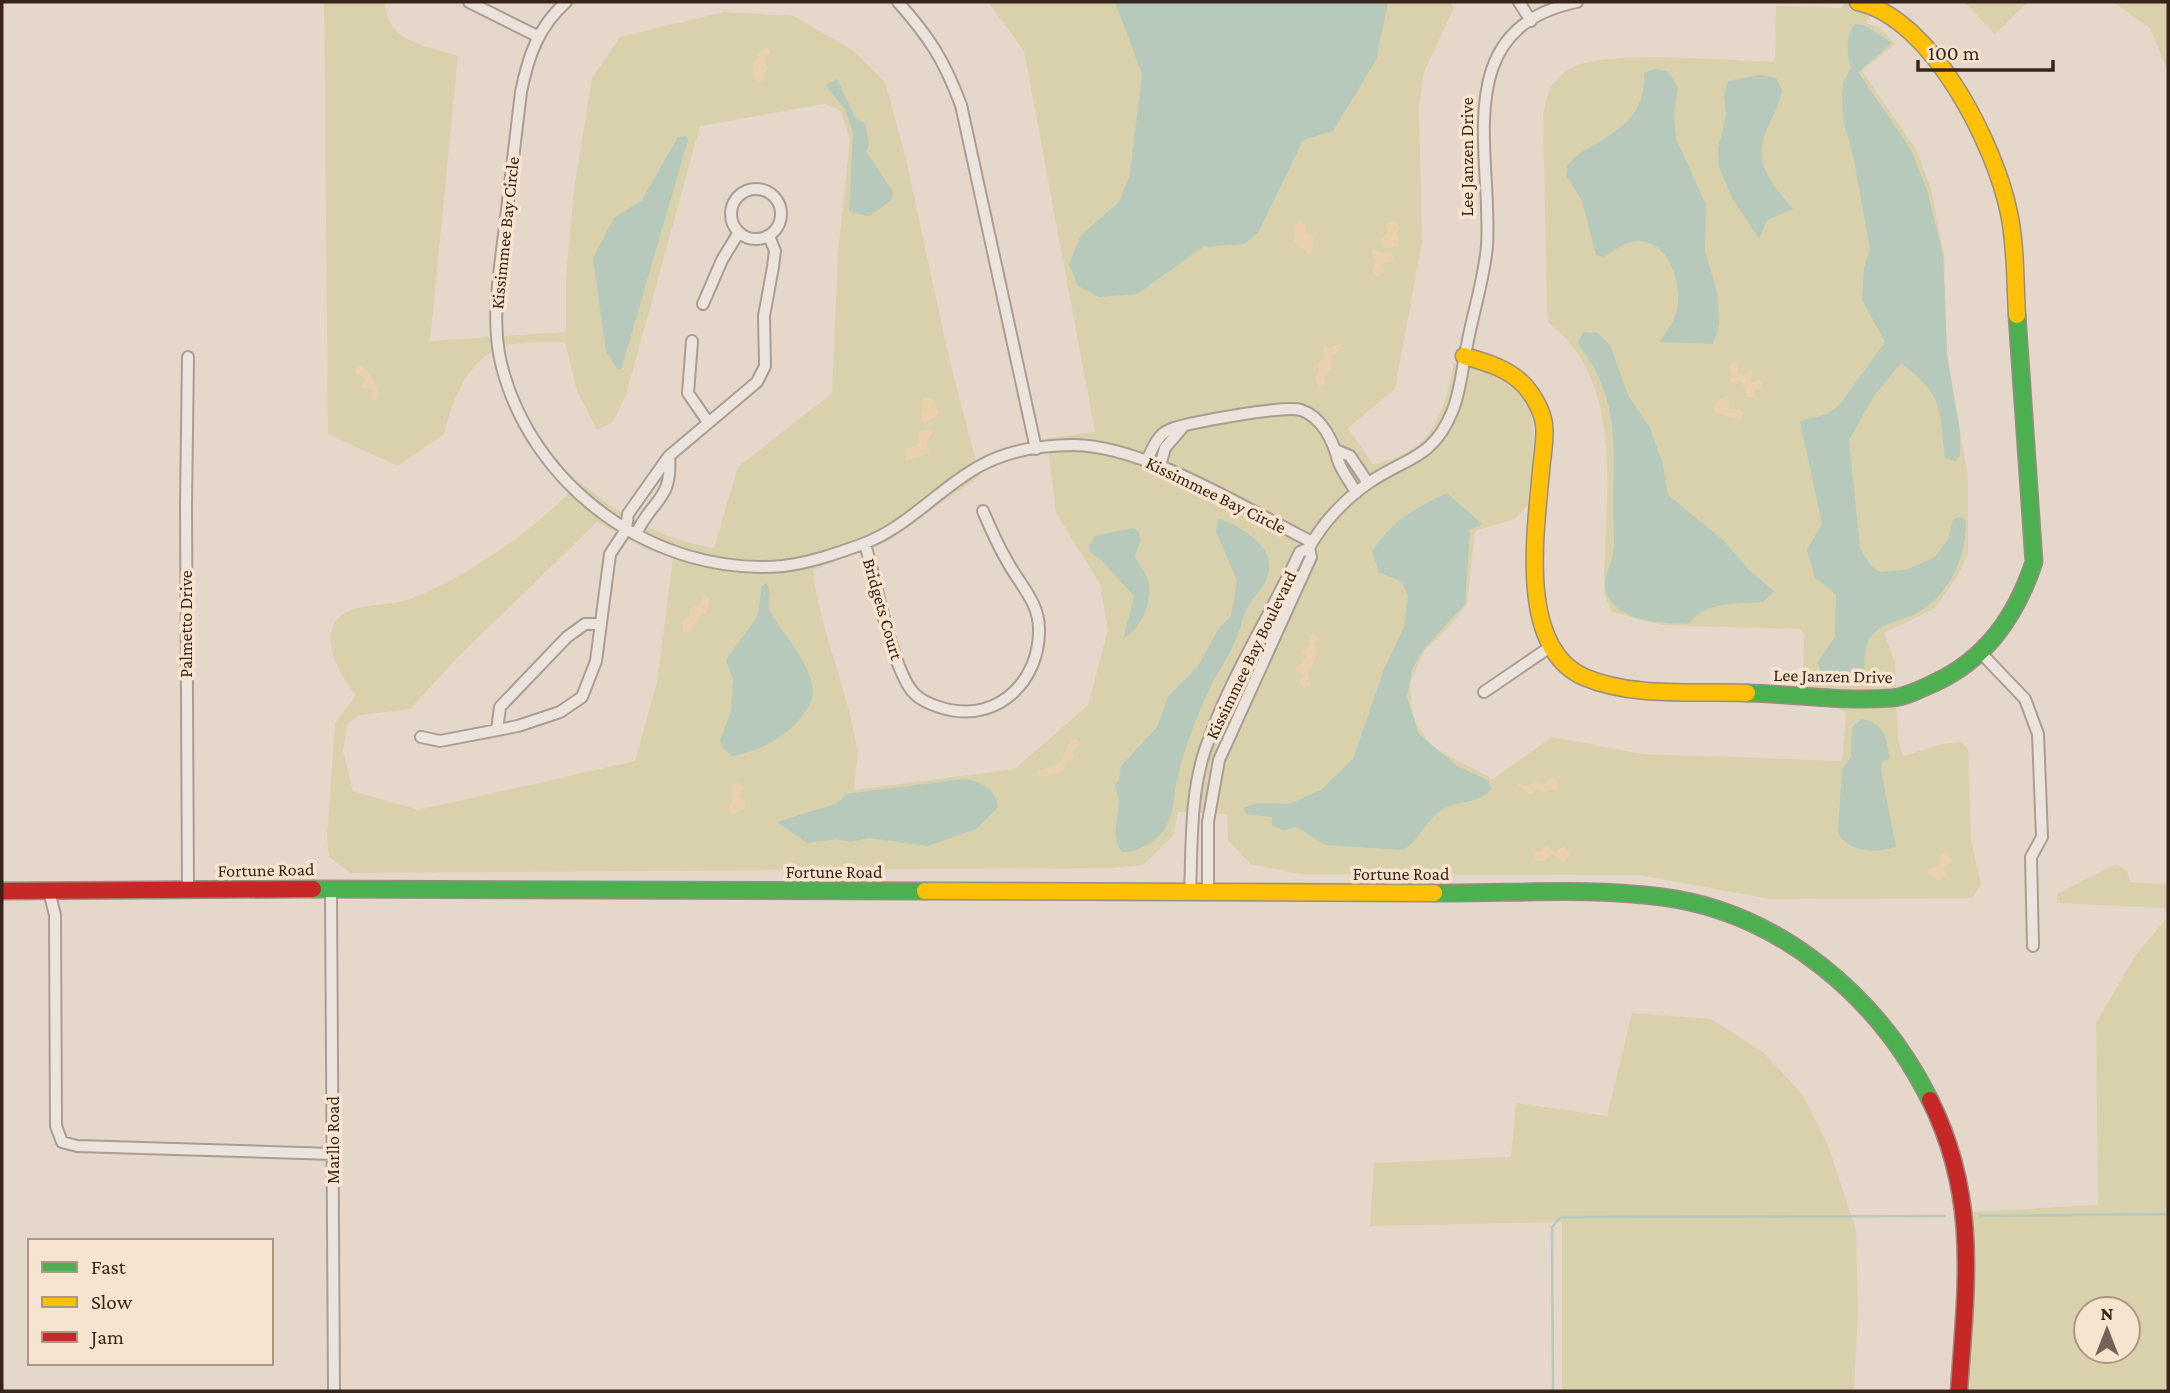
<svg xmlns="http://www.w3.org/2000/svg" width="2170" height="1393" font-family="'Crimson Pro',serif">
	<rect width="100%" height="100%" fill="#e5d8ca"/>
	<path fill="#d9d1ab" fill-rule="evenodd" d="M324,2H385C386,42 427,46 458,56L430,341L566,332V278L574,190L592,78L620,37L724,12L794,16L854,51L885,82L906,159L949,358L980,476L888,541L813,570C820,631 847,687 857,747C859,761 854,776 854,790L1015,769L1088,705L1108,630L1100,584L1056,513L1047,438L1095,432L1024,51L988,2H1450L1454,8L1424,72L1419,108L1422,242L1395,389L1348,428L1373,464C1433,453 1443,416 1454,363L1482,367L1512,381L1530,407L1535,441L1528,505L1515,519L1475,531L1467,604L1448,628L1424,651L1410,683L1413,718L1432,747L1493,779L1552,737L1643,754L1842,761L1846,713L1803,687L1804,635L1801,629L1661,625L1612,612L1604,594C1603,506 1629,385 1549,323L1547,309L1543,115C1547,94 1550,82 1568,70C1598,48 1733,61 1775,62L1776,6L1842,8L1845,2H1876L1866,23L1880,28L1895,44L1862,71L1916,149L1931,189L1944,255L1947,353L1968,477V554L1957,577L1934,609L1884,633L1895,662L1898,741L1903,756L1943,744L1961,742L1968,749L1971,839L1981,884L1973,898L1770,899L1638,875L1301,874L1250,864L1228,840L1227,814L1178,812L1173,836L1143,865L1112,868L351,873L329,857L327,837L335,723L356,695C342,678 321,645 335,622C350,600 388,608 410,599C473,573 532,532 580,482C623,517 659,538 714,548L738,467L832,393L838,252L850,140L840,110L825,104L700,126L626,395L613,422L597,430L577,391L565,342C547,343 526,341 509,345C469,355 453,398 444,434L398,466L328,434ZM597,522L645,549L673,558L657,682L635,761L418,810L353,791L343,751L347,724L360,715L410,709L457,658Z
		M1964,2H2028L1995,34Z
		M2113,2H2168V72L2150,28Z
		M2116,864L2127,871L2130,882L2168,884V1391H1966L1970,1212L2098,1205L2096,1023L2135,956L2166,919L2165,908L2057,903V894ZM2086,1309H2128V1351H2086Z
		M1632,1013L1711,1019L1764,1053L1803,1095L1829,1148L1856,1230L1858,1311L1854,1391H1562V1222L1370,1226L1374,1163L1511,1157L1516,1103L1607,1116Z"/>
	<path fill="#ead0ae" d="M764,48L770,49V54L764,59L769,69L764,73V81L759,83L754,79L752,64Z
		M1394,220L1401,228L1396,234L1399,240L1397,247L1385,248L1380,240L1388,232L1385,224Z
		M1300,221L1305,224L1306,232L1314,236L1311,255L1294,242L1295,225Z
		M1372,248L1382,253H1390L1395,257L1391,262L1383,264L1385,272L1378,277L1372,271L1376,261L1371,254Z
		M1339,344L1343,348L1331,356L1332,367L1323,375L1326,384L1320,388L1315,378L1319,371L1318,363L1323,359L1324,346L1331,348Z
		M1734,363L1738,365V374L1743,376L1752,370L1750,383L1759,380L1763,385L1761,389L1754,390V397H1747L1742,382L1737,380L1728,385L1731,375L1729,366Z
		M360,365L368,372L379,391L377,401L370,398L373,389L362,388L365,378L355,373L356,367Z
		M1728,396L1729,409H1740L1743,414L1740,420L1715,413L1713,407L1719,399Z
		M922,397L933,399L939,414L924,423L920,414L923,407Z
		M931,429L933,432L927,441L929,453L906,461L904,452L919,443L918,431Z
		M704,594L710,599L706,613L698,618L690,632H683V619L690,617V609L699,605Z
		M1313,633L1319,639L1314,645L1318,652L1308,673L1311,684L1305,688L1299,683L1303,674L1295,670L1306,657L1302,651L1310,645V635Z
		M1077,739L1081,744L1073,750L1074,758L1066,762L1064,770L1052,776H1038L1035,772L1060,763L1070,740Z
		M1553,777L1558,783L1557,792L1551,790L1544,793L1538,789L1531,794L1517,785L1522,783L1527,786L1535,780L1544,785Z
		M737,782L744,787L739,796L745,803V809L732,814L727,810L732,802V785Z
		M1546,845L1555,852L1564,846L1571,855L1563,862L1552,854L1544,861L1534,860L1535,852L1542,851Z
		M1946,851L1953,862L1944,868L1946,876L1939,880L1928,873V869L1939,865L1940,856Z"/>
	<path fill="#b6c9ba" d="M1115,2H1388L1376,60L1333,131L1303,140L1258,233L1244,244L1203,247L1137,294L1099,297L1078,286L1069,265L1081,235L1119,202L1130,174L1142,74Z
		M1855,24L1864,25L1892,43L1858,72L1911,150L1927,190L1943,255L1947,356L1960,432V455L1956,461L1945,458C1939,407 1945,397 1901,363L1874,396L1849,440L1860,548L1871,566L1880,572L1906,570L1935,557L1949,538L1953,519L1961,517L1966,521C1966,557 1950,595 1917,613C1900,622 1875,623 1867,644C1864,652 1865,663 1864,671C1848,685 1839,684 1821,674L1818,662L1835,637L1836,594L1815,578L1807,550L1822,524L1800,421L1828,414L1841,403L1885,342L1862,300L1864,268L1870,248L1852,150L1843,120L1842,96L1843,83L1851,68C1847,54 1845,36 1855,24Z
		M1655,69L1667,71L1678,87L1674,116L1676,138L1706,205L1705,251L1718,295L1719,325L1713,344L1659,342C1667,332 1677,317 1678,304C1680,280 1668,241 1638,241C1626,241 1614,251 1604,257L1596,255L1582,201L1566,175L1568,164L1575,157C1612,132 1646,123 1644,73Z
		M1760,75L1776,78L1782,90C1780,105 1772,117 1766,131C1752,164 1773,185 1793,209L1767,220L1759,239L1732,198L1719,167L1718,149L1726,115L1724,95L1728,81Z
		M837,79L856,119L865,123L869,145L866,151L893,192L892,200L869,216L849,212L853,132L845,109L825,85Z
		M686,136L688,140L621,370L617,369L606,351L593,258L614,218L642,200L678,137Z
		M1583,332L1598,333L1610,345L1628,395L1649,426L1663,464L1668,495L1722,539L1751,572L1774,591L1763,602C1737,605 1706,600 1689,624C1662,623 1627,623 1610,600C1599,585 1610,568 1613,554C1616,537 1612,517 1613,500C1615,437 1617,396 1578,343Z
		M1447,493L1482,524L1470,530L1465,604L1424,649L1412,669L1407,697L1419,734L1456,765L1489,781L1491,790C1477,805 1454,800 1439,812C1425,822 1419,840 1404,850L1325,845L1297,827L1283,830L1272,826V817L1246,814L1243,808L1257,803L1289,804L1321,790L1353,759L1384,669L1404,627L1408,597L1402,582L1379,572L1372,552C1389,523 1418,506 1447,493Z
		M1218,519C1235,522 1267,543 1269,562C1272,586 1248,598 1243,618C1237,642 1226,659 1214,680C1198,712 1183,750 1176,785C1173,800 1174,813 1166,826C1158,841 1139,852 1123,852C1109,839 1119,818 1119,801C1119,794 1116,791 1115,785L1119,780L1121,766L1157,727L1168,697L1198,666L1219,628L1231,616L1237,581L1216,531Z
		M1133,528L1139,532L1140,541L1135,556C1138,565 1145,571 1148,580C1154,597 1141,632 1124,637L1134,596L1101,560L1090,552L1089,545L1095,536Z
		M766,583C774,592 765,602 771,613C786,639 813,664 813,695C803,728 765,751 732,756L723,748L720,741L731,711L733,679L726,660L757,617L762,586Z
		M1862,719C1885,724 1886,738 1890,759L1883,761L1881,770L1896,847C1876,853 1849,853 1838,833L1842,769L1851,757L1852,727Z
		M964,779C981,782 995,787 998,807L976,829L928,846L869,838L850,842L837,839L807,843L777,822L836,804L846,794Z"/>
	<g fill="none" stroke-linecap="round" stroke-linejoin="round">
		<path stroke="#b6c9ba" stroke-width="2.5" d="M1980,1216L2168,1214
			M1553,1391L1552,1227L1561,1217L1945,1216"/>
		<g stroke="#aa9d93" stroke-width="14">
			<path id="street" d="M469,2L537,36
				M566,2C538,27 528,57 521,92C515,140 510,187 504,234C499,276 491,321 501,363C531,487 655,577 783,566C809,563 835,554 860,545C906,529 937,490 978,467C1006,451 1042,445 1074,445C1146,446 1246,509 1312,542
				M898,2C930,38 944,60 961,105L1036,449
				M1519,2L1531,21
				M731 214a25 25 0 1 1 50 0a25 25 0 1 1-50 0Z
				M703,304L722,260L739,232
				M692,341L688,393L708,422
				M188,357L186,504L188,891
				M1338,451L1350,456L1368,483
				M1147,460C1152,450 1157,435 1169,430C1185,423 1285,405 1301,410C1322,417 1333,441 1338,460C1341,471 1351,482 1356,493
				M1160,466L1165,448L1182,428
				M636,534C652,499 673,500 669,456
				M865,544C876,581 891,664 912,691C920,701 937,707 950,710C1000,720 1039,680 1039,631C1040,602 1018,583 1006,559C997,544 990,527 983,511
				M1980,652L2025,699L2038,734L2042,837L2031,857L2033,946
				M1484,692L1550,647
				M497,730L500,707L567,637L585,624H601
				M421,737L440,741L518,726L560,712L582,697L596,661L610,554L626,530L628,514L669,456L757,382L765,366L764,316L773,267L775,251L769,236
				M331,889L334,1391
				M49,891L55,915L56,1126L62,1142L77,1146L333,1154
				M1190,893C1192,846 1190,795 1205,750C1228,681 1269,618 1300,552L1309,548
				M1208,893V822L1219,760L1311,557L1309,548C1323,522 1346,498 1370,482C1405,458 1433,459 1452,412C1461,392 1462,366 1467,345C1473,313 1484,279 1487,246C1493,155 1447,28 1577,2"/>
		</g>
		<g stroke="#998d83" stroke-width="19">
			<path id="fast" d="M1747,693C1794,694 1845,702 1891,698C1905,697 1919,690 1932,684C1986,660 2016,616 2034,562L2017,315
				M313,889L925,891
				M1434,893C1508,894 1587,887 1662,897C1779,912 1879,997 1930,1100"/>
		</g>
		<g stroke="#998d83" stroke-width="19">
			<path id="slow" d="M1858,2C1933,19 1995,145 2009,213C2016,246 2015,282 2017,315
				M1464,356C1486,362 1510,369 1525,386C1534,396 1542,411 1544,424C1546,439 1542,457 1541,471C1536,530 1517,647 1584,677C1632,698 1696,691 1747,693
				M925,891L1434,893"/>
		</g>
		<g stroke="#998d83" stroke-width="19">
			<path id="jam" d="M2,891L313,889
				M1930,1100C1979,1198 1966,1286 1959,1391"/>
		</g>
		<use href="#street" stroke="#ece4dc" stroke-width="10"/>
		<use href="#fast" stroke="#4caf50" stroke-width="16"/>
		<use href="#slow" stroke="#ffc107" stroke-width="16"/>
		<use href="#jam" stroke="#c62828" stroke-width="16"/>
	</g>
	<g text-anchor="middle" stroke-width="7" stroke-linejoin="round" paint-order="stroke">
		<g font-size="18" fill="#38241b" stroke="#f7e4ce">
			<text transform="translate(1467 157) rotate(-90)" y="6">Lee Janzen Drive</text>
			<text transform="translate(505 233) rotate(-84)" y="6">Kissimmee Bay Circle</text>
			<text transform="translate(1216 495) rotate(26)" y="6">Kissimmee Bay Circle</text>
			<text transform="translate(883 609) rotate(74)" y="6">Bridgets Court</text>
			<text transform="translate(186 624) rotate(-90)" y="6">Palmetto Drive</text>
			<text transform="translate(1251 655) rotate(-64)" y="6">Kissimmee Bay Boulevard</text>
			<text transform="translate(1833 676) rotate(1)" y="6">Lee Janzen Drive</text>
			<text transform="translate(266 870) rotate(-1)" y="6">Fortune Road</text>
			<text x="834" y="878">Fortune Road</text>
			<text x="1401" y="880">Fortune Road</text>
			<text transform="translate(333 1140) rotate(-90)" y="6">Marllo Road</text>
		</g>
	</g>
	<rect width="2170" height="1393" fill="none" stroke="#38241b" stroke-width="7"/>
	<rect x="28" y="1239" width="245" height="126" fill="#f7e4ce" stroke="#ab9786" stroke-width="2"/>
	<rect x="42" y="1262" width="35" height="10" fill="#4caf50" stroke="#ab9786" stroke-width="2"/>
	<text x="91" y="1274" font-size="21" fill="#38241b">Fast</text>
	<rect x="42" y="1297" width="35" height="10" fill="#ffc107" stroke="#ab9786" stroke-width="2"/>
	<text x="91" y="1309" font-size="21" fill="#38241b">Slow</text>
	<rect x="42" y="1332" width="35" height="10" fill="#c62828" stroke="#ab9786" stroke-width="2"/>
	<text x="91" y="1344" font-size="21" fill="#38241b">Jam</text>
	<g transform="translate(2107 1330)"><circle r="33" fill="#f7e4ce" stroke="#ab9786" stroke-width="2"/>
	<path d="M0-5L12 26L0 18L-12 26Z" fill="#756358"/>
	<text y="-10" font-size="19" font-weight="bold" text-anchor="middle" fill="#38241b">N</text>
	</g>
	<path d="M1918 60v10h135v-10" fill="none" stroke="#38241b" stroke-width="3.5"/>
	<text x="1928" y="60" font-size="21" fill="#38241b" stroke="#f7e4ce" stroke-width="5" paint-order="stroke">100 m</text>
</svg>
